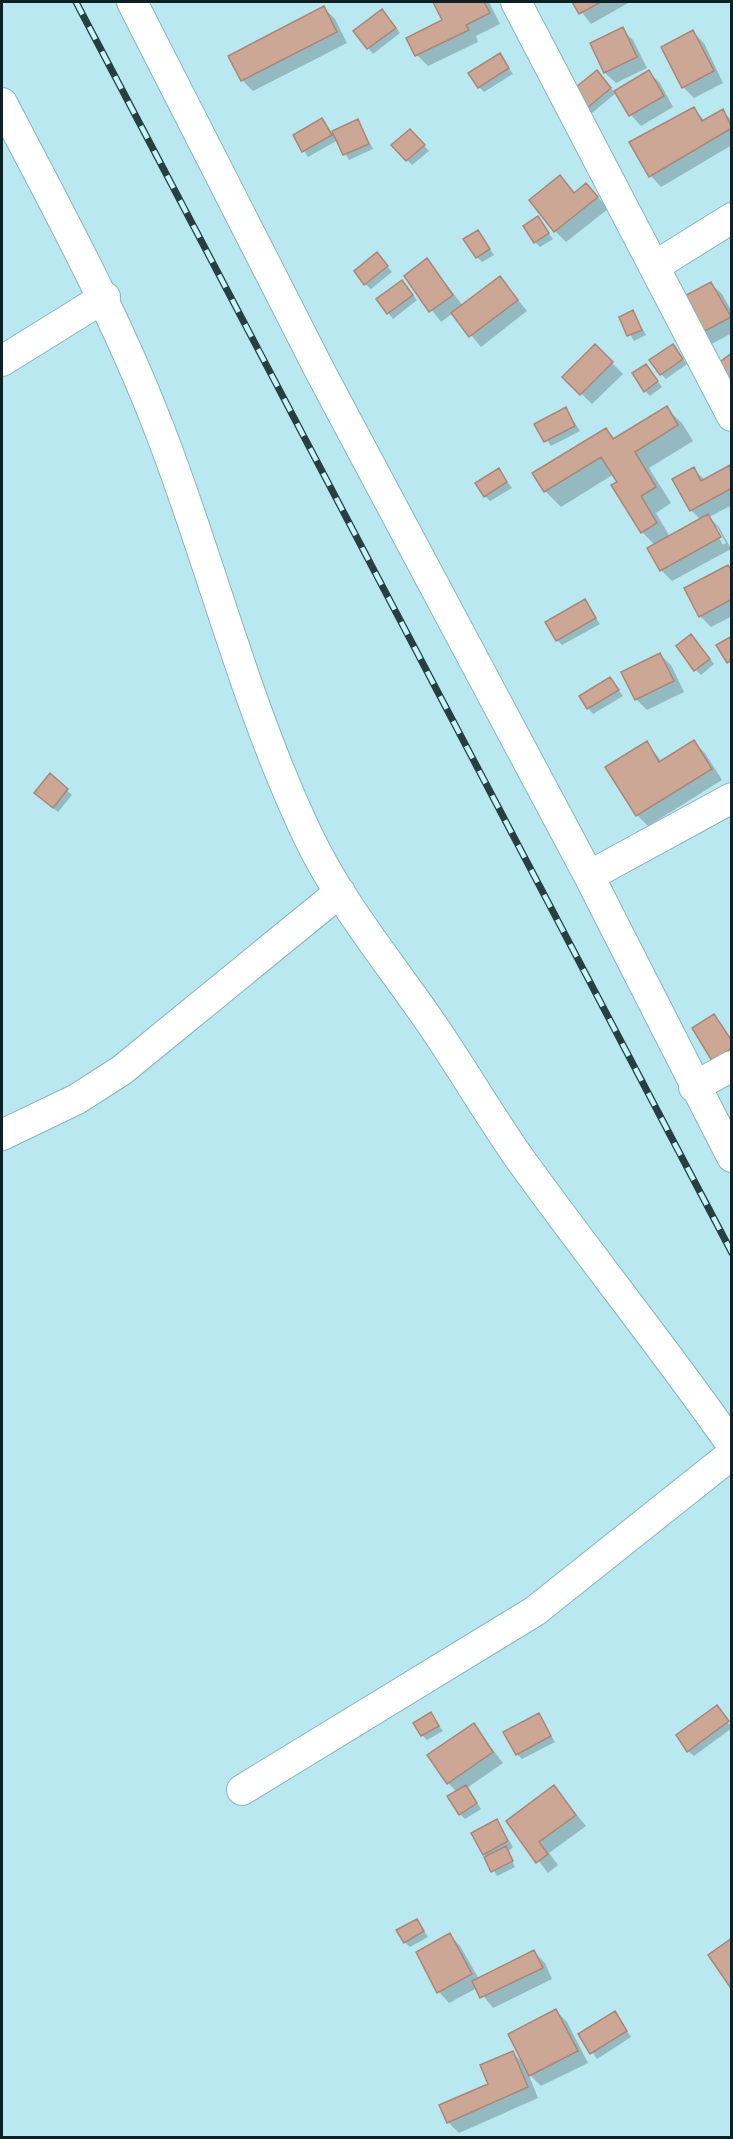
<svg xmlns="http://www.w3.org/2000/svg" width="733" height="2139" font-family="'Roboto Condensed',sans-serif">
	<rect width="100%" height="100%" fill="#b9e8f0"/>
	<path fill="#0003" fill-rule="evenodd" d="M438,2H489L500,24L476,36L478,42L428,66L417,55L408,38L444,20L435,3Z
		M574,2H630L591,24Z
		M324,8L335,19L347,43L253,91L242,80L230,56Z
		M387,16L400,33L373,54L368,48Z
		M622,29L633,40L647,68L616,83L605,73L592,44Z
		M693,32L704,43L723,83L694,98L683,87Z
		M500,55L513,74L484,92L479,87Z
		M649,72L660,83L673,107L641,126L631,115L617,92L586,118L581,113L602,77L614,92Z
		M694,109L705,121L722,111L732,120V145L661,187L651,176Z
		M322,120L331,133L358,121L373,149L349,160L338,140L308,157L295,136Z
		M415,136L429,151L412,165L393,145Z
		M560,177L575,194L597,196L608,209L566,242L555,231Z
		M537,218L553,239L540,247L535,242Z
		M477,232L494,255L482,262L477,257Z
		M382,260L392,272L371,289L365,284Z
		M427,260L463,306L500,278L527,311L481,347L453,313L441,322L406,276Z
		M711,284L722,294L732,312V333L706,347L695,336Z
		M407,287L417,300L393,319L378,300Z
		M633,312L646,335L634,341L621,318Z
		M595,346L623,374L592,404L564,377Z
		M673,346L687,364L666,379L661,374Z
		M646,366L662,387L650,396L645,391Z
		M666,408L682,423L693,441L649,468L671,503L656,513L670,537L701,520L691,510L693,469L705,480L730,466L732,468V505L709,517L719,527L731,549L672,581L661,570L655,545L642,532L613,486L619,482L614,474L561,507L545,491L534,474L606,429L616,440ZM713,527H717L726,543L723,545Z
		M566,409L580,431L551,446L537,425Z
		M498,470L512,488L490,501L485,496Z
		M727,567L732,571V616L711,627L700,616Z
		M585,601L600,624L562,645L557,640Z
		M696,641L714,664L701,675L696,670Z
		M660,655L671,665L684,692L647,710L636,699Z
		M610,679L623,696L593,714L588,708Z
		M694,742L705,753L722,780L648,826L637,815L647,743L662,762Z
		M50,776L72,795L58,812L41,798Z
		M717,1707L732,1728L694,1756L688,1751Z
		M430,1714L443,1731L427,1740L422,1735Z
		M538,1715L555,1742L522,1759L517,1754Z
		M474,1725L503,1763L467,1788L481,1809L465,1819L460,1814L457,1792L448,1783Z
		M554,1787L586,1826L549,1853L558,1865L548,1873L508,1821Z
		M497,1821L513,1847L508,1852L515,1867L497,1876L484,1854Z
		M417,1920L428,1937L410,1947L405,1942Z
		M450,1935L460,1946L479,1979L534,1952L545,1963L552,1979L493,2008L477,1988L449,2003L439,1992Z
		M556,2011L567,2022L588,2063L541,2086L528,2073L538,2098L459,2133L448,2122L490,2085L513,2053L523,2063Z
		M615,2013L631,2037L597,2059L580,2034Z"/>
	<path fill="#cca796" stroke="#ab8677" stroke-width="1.5" d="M433,2H484L490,13L466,25L469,30L415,56L406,38L442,20Z
		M572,2H601L579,14Z
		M324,6L337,32L241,81L228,56Z
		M382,9L396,28L367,49L353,31Z
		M623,27L637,57L604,73L590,43Z
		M693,30L714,71L682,88L661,47Z
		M500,53L509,68L478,88L468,73Z
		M597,70L611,88L580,114L565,96Z
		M649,70L664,96L629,116L614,91Z
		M694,107L702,121L723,109L732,128L649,177L629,142Z
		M322,118L332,135L302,152L293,135Z
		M358,119L369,144L343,155L332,131Z
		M410,129L425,145L406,161L391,145Z
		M560,175L574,193L586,183L598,197L554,232L529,200Z
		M538,216L549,233L534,243L523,226Z
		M478,230L490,249L476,258L463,239Z
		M377,252L388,266L364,285L354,271Z
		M427,258L453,295L429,312L404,276Z
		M500,276L518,300L469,337L451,313Z
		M402,280L413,295L387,314L376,299Z
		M711,282L731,317L694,337L675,301Z
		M633,310L642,330L627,336L619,317Z
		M595,344L613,362L580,395L562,377Z
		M673,344L683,359L660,375L649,360Z
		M732,353V397L710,369Z
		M646,364L658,381L644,392L632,373Z
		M667,406L678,425L635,452L656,487L641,496L657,523L641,533L611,485L617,482L601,457L544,492L532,473L606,428L613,439Z
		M566,407L575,426L544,442L534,424Z
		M730,465L732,488L690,511L672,479L694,467L701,481Z
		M499,468L507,482L484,497L475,483Z
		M708,514L721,537L660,571L647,548Z
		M728,565L732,572V599L699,617L684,588Z
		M585,599L596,618L556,641L545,622Z
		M691,634L710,659L694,671L676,646Z
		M732,636V660L727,663L716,645Z
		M660,653L674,681L635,700L621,672Z
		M610,677L619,690L587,709L579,696Z
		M694,740L712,769L636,816L605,767L647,741L659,762Z
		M50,773L68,789L53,808L34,793Z
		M714,1014L732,1041V1048L712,1061L692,1028Z
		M717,1705L729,1721L687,1752L676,1735Z
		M431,1712L439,1726L421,1736L413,1723Z
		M539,1713L551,1736L516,1755L503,1732Z
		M474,1723L493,1752L447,1784L427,1755Z
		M466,1785L477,1803L459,1815L447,1796Z
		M554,1785L576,1815L539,1842L548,1854L536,1863L506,1821Z
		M497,1819L508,1841L483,1855L471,1833Z
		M506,1846L513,1861L491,1872L484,1857Z
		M417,1919L424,1931L404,1943L396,1930Z
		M450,1933L472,1974L437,1993L416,1952Z
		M732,1938V1986L730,1987L708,1955Z
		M534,1950L543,1968L480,1998L472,1981Z
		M556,2009L578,2051L529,2076L508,2034Z
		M615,2011L627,2031L590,2054L578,2034Z
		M513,2051L528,2087L447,2123L439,2105L488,2084L480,2065Z"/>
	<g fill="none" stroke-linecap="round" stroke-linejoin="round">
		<g stroke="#87b5bd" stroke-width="32">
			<path id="street" d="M132,2L321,373L589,876L732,1157
				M516,2L732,416
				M2,103C61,216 120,323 165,444C214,574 248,710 308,836C340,903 389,962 431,1023C462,1068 489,1115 520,1159C589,1255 664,1348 732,1445
				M655,266L732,218
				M2,361L105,297
				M589,876L732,798
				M694,1087L732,1066
				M2,1135L77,1099L122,1070L340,892
				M242,1790L535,1611L732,1454"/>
		</g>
		<use href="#street" stroke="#fff" stroke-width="30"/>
		<g stroke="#273e42" stroke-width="7">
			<path id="rail" d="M76,2L732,1253"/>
		</g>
		<use href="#rail" stroke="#c6f5fe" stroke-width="4.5" stroke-dasharray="14" stroke-linecap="butt"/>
	</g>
	<rect width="733" height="2139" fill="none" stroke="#0d2023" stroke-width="6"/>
</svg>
